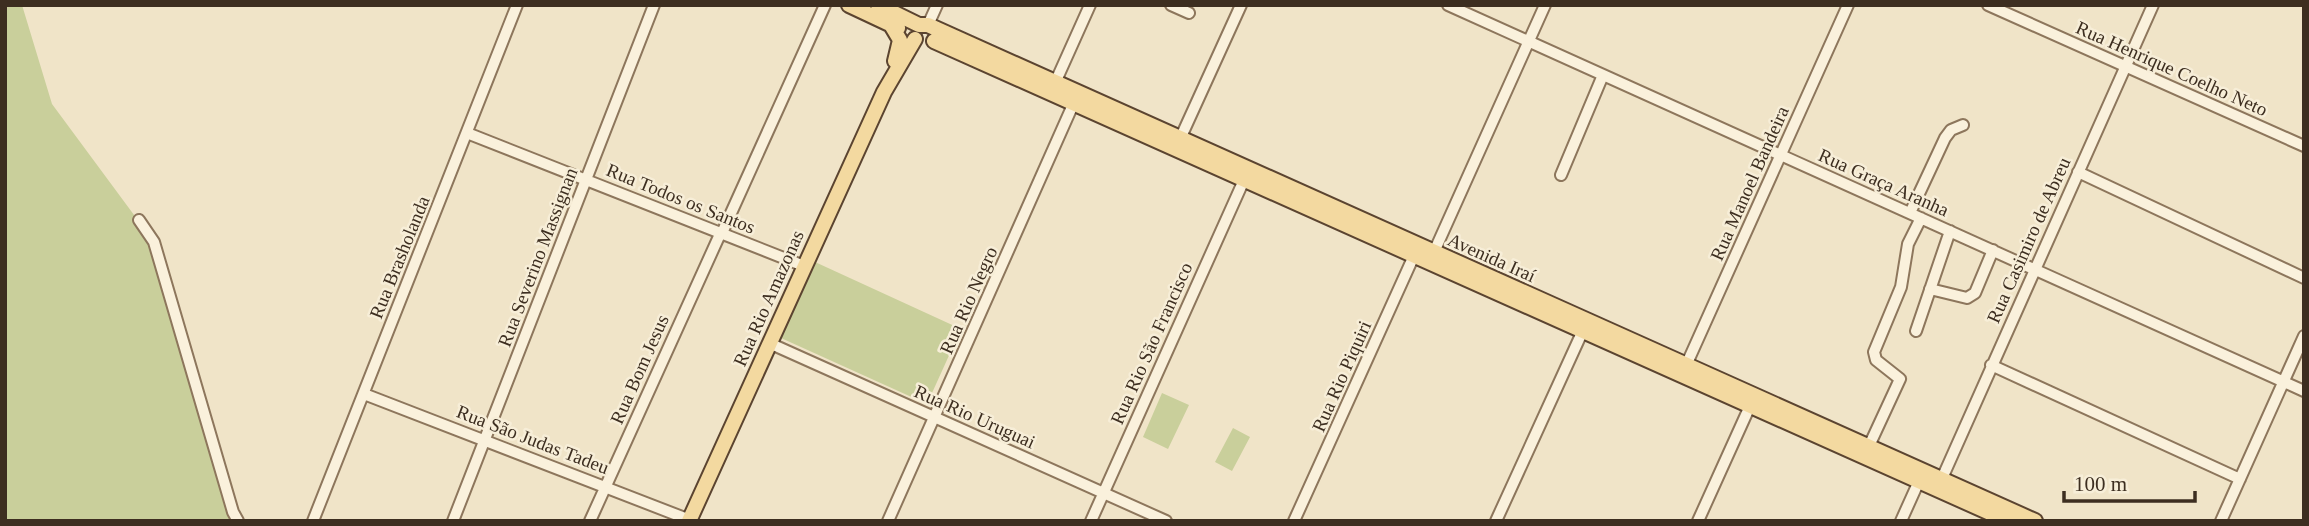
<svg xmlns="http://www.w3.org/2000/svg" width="2309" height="526" font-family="Georgia,serif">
	<rect width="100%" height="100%" fill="#f0e4c8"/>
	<path fill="#c9cf9b" d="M5,5H22L52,104L154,242L238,521H5Z
		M815,262L961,329L927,404L781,338Z
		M1162,393L1189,405L1168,449L1143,437Z
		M1233,428L1250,437L1232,471L1215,462Z"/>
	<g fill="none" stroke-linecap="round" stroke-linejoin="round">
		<g stroke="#8d765c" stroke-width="14">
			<path id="minor" d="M1171,5L1189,13
				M1448,5L2304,391
				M1988,5L2304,146
				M928,25L937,5
				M1055,83L1090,5
				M467,133L804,266
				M1180,139L1241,5
				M2078,172L2304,278
				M1561,175L1603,75
				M1910,213L1945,138L1951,130L1963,125
				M139,220L154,242L233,512L238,521
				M722,233L825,5
				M1434,252L1545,5
				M1930,289L1967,298L1975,293L1993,250
				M1916,331L1950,231
				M769,343L1166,521
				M1991,365L2240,479
				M1684,370L1848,5
				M364,394L690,520
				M1869,446L1900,379L1876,360L1874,352L1901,287L1908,244L1921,218
				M1940,483L2153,5
				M313,521L517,5
				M453,521L654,5
				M590,521L721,232
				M888,521L1076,98
				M1091,521L1244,180
				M1294,521L1417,249
				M1496,521L1585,326
				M1698,521L1750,406
				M1901,521L1919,481
				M2221,521L2304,336"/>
		</g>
		<g stroke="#5b4430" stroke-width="18">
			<path id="major" d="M849,5L898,28
				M878,5L919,25H928L2035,521
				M891,25L900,40L895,61
				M934,41L2008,521
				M689,521L884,92L915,39"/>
		</g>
		<use href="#minor" stroke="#faf1dc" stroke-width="10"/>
		<use href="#major" stroke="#f3d9a0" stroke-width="14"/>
	</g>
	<g text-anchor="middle" stroke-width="5" stroke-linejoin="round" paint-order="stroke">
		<g font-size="19" fill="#3d2e20" stroke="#f7eed8">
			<text transform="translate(2172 68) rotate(24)" y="7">Rua Henrique Coelho Neto</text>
			<text transform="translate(1884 182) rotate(24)" y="7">Rua Graça Aranha</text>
			<text transform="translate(1749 183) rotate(-66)" y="7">Rua Manoel Bandeira</text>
			<text transform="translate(681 198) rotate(22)" y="7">Rua Todos os Santos</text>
			<text transform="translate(2028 240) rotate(-66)" y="7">Rua Casimiro de Abreu</text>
			<text transform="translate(399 257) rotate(-68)" y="7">Rua Brasholanda</text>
			<text transform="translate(537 257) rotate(-69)" y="7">Rua Severino Massignan</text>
			<text transform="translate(1492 257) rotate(24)" y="7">Avenida Iraí</text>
			<text transform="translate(768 298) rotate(-66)" y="7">Rua Rio Amazonas</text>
			<text transform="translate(968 300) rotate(-66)" y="7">Rua Rio Negro</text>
			<text transform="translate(1151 343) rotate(-66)" y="7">Rua Rio São Francisco</text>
			<text transform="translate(639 369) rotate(-66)" y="7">Rua Bom Jesus</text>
			<text transform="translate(1341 376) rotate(-66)" y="7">Rua Rio Piquiri</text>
			<text transform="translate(975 416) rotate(24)" y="7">Rua Rio Uruguai</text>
			<text transform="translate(533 439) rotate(21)" y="7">Rua São Judas Tadeu</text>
		</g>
	</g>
	<rect width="2309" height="526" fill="none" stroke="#3d2e20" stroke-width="14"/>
	<path d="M2064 491v10h131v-10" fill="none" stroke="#3d2e20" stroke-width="3.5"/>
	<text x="2074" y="491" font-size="21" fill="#3d2e20" stroke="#f7eed8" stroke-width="5" paint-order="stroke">100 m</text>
</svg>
